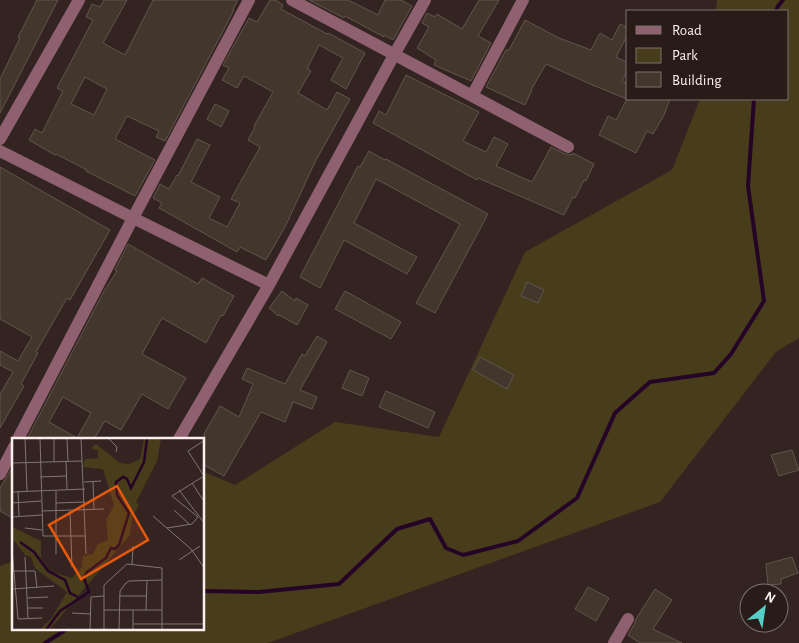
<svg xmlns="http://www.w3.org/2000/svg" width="799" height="643" font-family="'Alegreya Sans',sans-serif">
	<rect width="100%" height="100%" fill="#332422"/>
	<path fill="#473d1a" d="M717,0H799V338L776,352L660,502L268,643H0V566L14,561V629H204V472L235,485L335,422L439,437L525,252L672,170L700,99H788V11H716Z"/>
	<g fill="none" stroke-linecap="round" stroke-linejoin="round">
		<path stroke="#260427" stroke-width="4" d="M776,11L778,6L783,0
			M204,591L259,592L339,584L397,529L430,519L446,548L463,555L518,541L577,498L615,413L650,382L714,373L731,354L764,301L748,186L754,99
			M45,643L67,629"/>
	</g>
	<path fill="#43372d" stroke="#62554b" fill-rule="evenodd" d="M37,0H58L0,113V79L20,38L18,37Z
		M104,0H127L103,43L125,55L153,0H238L233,9L234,10L165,141L156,137L159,131L127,116L115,139L155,160L135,196L86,171L87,170L56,154L55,155L29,140L35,129L42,133L63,91L57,88L93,20L86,17L92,4L100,7ZM85,77L107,89L94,115L71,104Z
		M270,0H276L283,5L281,9L327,34L328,33L365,53L346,89L331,80L343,58L319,45L307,69L311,71L298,93L327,110L337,92L350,99L315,162L285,227L266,260L240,247L237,252L175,217L159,208L162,203L153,198L160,184L169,189L177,175L178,176L197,139L210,145L191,182L220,197L209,218L227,227L240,203L231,199L260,147L248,140L255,127L254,126L273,92L244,76L237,88L222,80L229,68L223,65L249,18L257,22Z
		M309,0H348L378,15L385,0H401L412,6L393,40L384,35V37L345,16L344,18Z
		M479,0H499L478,36L491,43L471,81L434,65L436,60L417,48L429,27L422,23L427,13L435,17L437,14L462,29Z
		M525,20L559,38L591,50L600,33L612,40L620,24L628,28V34L616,57L628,63V69L622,81L628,84V99H670L664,115L653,134L647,131L636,153L599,135L608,116L616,120L627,99L590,84L546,64L531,90H532L525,105L486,87L506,50H509Z
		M406,75L479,112L463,141L486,152L494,137L508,144L496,166L532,182L551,147L565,154L571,155L573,153L594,164L586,181L584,180L575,198L573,197L564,215L478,178L477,180L373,123L379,111L386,115Z
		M215,104L229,111L221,127L207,119Z
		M369,151L385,160L386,159L488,214L435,313L416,303L460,224L376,179L354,223L417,257L407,274L344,240L320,288L300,277L358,166L360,167Z
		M0,167L110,230L70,300L67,298L36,352L38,353L21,384L24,386L0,428V394L13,372L0,365V351L18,361L32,337L0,319Z
		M128,244L198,284L202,278L234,296L223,316L221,315L206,343L162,318L142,354L186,378L168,409L142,394L121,430L105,421L94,439H27L104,291L117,271L115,270ZM63,397L91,413L77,438L49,422Z
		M527,282L544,290L538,303L521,296Z
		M282,291L295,301L296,298L308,305L297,325L279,315L278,316L269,308Z
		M345,291L401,322L391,339L335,309Z
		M317,336L327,342L300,390L317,397L312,409L293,402L285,422L261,412L224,476L204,465V434L220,406L239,417L253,384L242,379L247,368L285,384L302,354L305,356Z
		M480,357L514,375L507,389L473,370Z
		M350,370L369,378L362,396L342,388Z
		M386,391L435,412L428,428L379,407Z
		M792,450L799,470L779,476L771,455Z
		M14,465V519L0,511V488Z
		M792,557L798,573L781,579V584L768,585L766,564Z
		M588,587L609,598L596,621L575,609Z
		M655,589L672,600L653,629L682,643H640L628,635L635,623L636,619Z"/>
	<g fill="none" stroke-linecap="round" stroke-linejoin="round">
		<path stroke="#8f6170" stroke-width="12" d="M292,0L568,147
			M472,96L523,0
			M0,139L79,0
			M0,151L133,218L269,285
			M18,439L133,218L249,0
			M179,439L269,285L394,55L425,0
			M0,474L14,447
			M614,643L628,619"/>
	</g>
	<g transform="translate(12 438)">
		<rect width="192" height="192" fill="#332422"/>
		<path d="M132,1H149L145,23L124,64L127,67L120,79L118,97L37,192H27L39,181L55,154L23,130L19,119L13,117L0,100V89L29,103V120L37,133L60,140L70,129L71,118L81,116L86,106L96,102L94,82L102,68L91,31L71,29L73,21L86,20V13L79,10L84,6L108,25L117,26L128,21Z" fill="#473d1a"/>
		<path fill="none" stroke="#260427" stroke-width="2.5" d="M8,104L22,114L36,133L53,142L58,155L66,159M34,192L48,173L77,154L72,140L75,134L94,120L99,110L103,111L107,107L117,75L105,57L104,44L111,39L115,41L119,50L132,24L135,1"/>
		<path fill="none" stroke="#837573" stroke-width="1" d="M13,1L15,53M28,1L31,98H74M42,1V24M55,1L56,23M97,1L105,9L104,14M54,23L55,51M70,23L74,116M0,25L70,23L69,1M192,38L176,13L193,2M28,39L54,38M81,43L82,72M72,44L89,43M180,45L193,65M167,52L193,86M6,53L7,78M44,53V116M0,54L73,51M0,65L29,63M44,65L73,64M162,72L177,86M30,73L92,71M58,73L60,129M141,78L179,111L193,131M0,79L30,77M13,90L30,92M155,90L180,86L186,79L160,58L192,38M0,111L6,181L30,180M13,119L16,181M167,122L188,108M120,126L121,108M0,133H23L25,150M0,151L42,148M107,158H135M15,160L36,159M15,170H31M92,172H150M121,172V192M134,172L135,142M60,175L78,176M121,186H193M78,192L79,159L92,158M92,192V147L115,126L150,130V192M107,192L108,153L113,146L117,143L150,142"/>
		<path fill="#e8590c" fill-opacity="0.15" stroke="#e8590c" stroke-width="2.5" d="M105,48L136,102L69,141L37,87Z"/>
		<rect width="192" height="192" fill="none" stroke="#faefed" stroke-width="2.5"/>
	</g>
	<rect x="626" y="10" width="162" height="90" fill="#291b18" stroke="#7d706d"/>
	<rect x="636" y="26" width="25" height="8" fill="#8f6170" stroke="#7d706d"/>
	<text x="672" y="35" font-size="15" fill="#faefed">Road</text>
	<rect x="636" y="48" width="25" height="15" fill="#473d1a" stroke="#7d706d"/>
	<text x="672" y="60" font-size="15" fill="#faefed">Park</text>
	<rect x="636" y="72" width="25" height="15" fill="#43372d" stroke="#7d706d"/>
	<text x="672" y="85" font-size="15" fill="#faefed">Building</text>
	<g transform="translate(764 608) rotate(30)"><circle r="24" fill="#291b18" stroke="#7d706d"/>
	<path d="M0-4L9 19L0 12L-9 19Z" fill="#55cec5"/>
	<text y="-8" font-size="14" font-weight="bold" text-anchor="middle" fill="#faefed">N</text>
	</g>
</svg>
